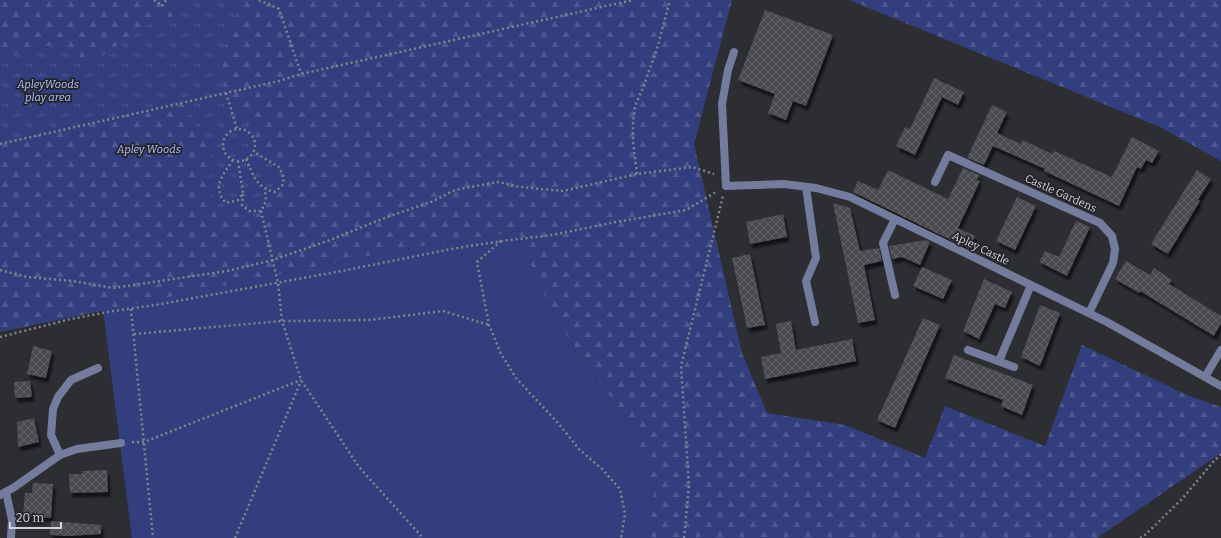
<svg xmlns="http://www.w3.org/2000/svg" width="1221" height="538" font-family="Bitter,serif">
	<defs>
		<pattern id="forest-firs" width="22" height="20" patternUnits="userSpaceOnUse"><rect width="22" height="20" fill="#323e7d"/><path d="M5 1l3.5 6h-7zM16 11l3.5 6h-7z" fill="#4f598f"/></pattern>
		<pattern id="park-tufts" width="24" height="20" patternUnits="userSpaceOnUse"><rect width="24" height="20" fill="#323e7d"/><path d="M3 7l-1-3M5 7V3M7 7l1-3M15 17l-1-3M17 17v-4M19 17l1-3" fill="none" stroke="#4f598f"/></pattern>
		<pattern id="building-cross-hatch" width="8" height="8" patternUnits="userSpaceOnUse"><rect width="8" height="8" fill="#494b4f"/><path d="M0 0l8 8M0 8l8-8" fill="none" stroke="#626468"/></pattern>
		<filter id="shadow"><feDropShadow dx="2.5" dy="4.5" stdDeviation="1" flood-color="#0009"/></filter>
	</defs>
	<rect width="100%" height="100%" fill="#2c2e32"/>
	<path fill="#323e7d" d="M520,231L531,256L537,281L579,357L633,425L654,493L649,538H132L103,310L392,251Z"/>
	<path fill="url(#forest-firs)" d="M0,0H732L694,144L742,353L767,413L845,425L925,458L945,406L1045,446L1082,345L1187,395L1221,407V453L1097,538H649L654,493L633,425L579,357L537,281L519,231L392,251L0,332Z
		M849,0H1221V161L1160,127Z"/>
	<path fill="url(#park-tufts)" d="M182,0H243L240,6L231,34L217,61L226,93L235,99L245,120L288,183L255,217L217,207L205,181L215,166L208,144L183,102L0,144V59L51,45L93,62L146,25L171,17Z"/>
	<path fill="url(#building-cross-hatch)" filter="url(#shadow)" d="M765,10L833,35L806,106L793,101L786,120L768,113L775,94L738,80Z
		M934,78L964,92L958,105L942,97L915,155L896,146L905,127L910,129Z
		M992,105L1007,112L997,133L1021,144L1023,140L1052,154L1054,151L1112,177L1132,137L1159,151L1152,163L1146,160L1141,169L1137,167L1119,206L1044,171L1045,169L993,146L984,165L967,158Z
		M963,168L979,175L977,180L980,181L958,228L975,236L969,249L853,192L858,181L878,190L888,170L948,199Z
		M1197,170L1211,179L1198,200L1200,201L1168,254L1151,244Z
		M1017,197L1036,206L1015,250L996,241Z
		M833,203L850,208L860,251L879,248L882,261L864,265L875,320L858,323Z
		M783,214L787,237L750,244L746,222Z
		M1076,221L1090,227L1067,276L1039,262L1045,251L1059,257Z
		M926,240L930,242L920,265L902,257L892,259L889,246Z
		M750,254L765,325L747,328L732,258Z
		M1126,261L1150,275L1154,268L1172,280L1169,284L1221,316V323L1214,336L1140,291L1139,293L1115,279Z
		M922,267L952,280L943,299L913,286Z
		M984,279L1012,292L1005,308L995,304L979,339L963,331Z
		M1040,305L1060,313L1040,366L1021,357Z
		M923,318L940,325L895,428L877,420Z
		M791,321L796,350L852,339L856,361L765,379L761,357L781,353L776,324Z
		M33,346L52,351L46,378L27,374Z
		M954,355L1033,385L1022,415L1001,406L1003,400L945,378Z
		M30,381L32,397L15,398L14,382Z
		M34,418L39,442L18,447L17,422Z
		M107,470L108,492L70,493L69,474H82V471Z
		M33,483L53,484L51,518L23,516L25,493H32Z
		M51,521L101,525V534L69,536L50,535Z"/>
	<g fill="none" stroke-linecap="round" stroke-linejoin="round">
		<path stroke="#848589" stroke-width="2.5" stroke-dasharray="2 3" stroke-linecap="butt" d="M154,0L162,6L166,0
			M259,0L279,9L301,74
			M226,93L237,129
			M223 145a16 16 0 1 1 32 0a16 16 0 1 1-32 0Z
			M0,144L279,81L301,74L633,0
			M246,159C254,176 255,186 274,192L282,186L284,178L279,167L254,152
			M233,160C223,175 211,187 226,203L238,200L243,193L238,161
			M637,174L633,142V123L635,106L643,88L657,49L670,0
			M243,194L242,205L249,211H261L266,201L265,189
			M261,211L278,283L282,321L301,380L359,467L423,538
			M501,241L477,262L489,325L501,354L516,378L558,423L579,449L602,469L620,489L625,514L621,538
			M0,270L27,277L73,281L113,288L227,271L273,260L330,240L387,217L431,202L455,190L498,182L520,187L563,191L637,174L692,167L714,174
			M131,309L153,538
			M134,334L282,321L369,320L443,311L489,325
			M0,337L71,319L108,312L161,304L347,270L451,249L502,241L552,235L616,222L686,210L716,192
			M132,442H144L301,380
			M235,538L301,381
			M684,538L689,485L681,366L723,196
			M1140,538L1144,536L1182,499L1213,462L1221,454"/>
		<path stroke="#737c9c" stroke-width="8" d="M60,455L51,435L53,409L58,397L71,380L98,368
			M6,492L12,520L11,538"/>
		<path stroke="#737c9c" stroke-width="8" d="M734,52L728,70L722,104L726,186L784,184L816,188L850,197L1107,322L1221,386
			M935,182L948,155L1100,223L1112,236L1115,249L1113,263L1089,313
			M806,187L816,258L806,281L815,322
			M895,295L883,243L895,219
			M968,350L1014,367
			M999,361L1031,285
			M1205,377L1221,350
			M0,495L13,488L60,455L77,449L121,443"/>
	</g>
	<g text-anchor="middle" stroke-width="3.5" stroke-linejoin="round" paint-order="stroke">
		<g font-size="11" font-style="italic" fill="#b3c3fe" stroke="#232428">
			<text x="48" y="88">ApleyWoods<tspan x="48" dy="13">play area</tspan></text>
			<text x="149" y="153">Apley Woods</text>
		</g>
		<g font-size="11" fill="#d2d3d6" stroke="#232428">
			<text transform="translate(1061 193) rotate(24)" y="4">Castle Gardens</text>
			<text transform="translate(981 248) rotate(26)" y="4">Apley Castle</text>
		</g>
	</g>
	<path d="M10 522v6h51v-6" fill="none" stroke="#d2d3d6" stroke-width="2"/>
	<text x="16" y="522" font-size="12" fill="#d2d3d6" stroke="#232428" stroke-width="3" paint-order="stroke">20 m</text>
</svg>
